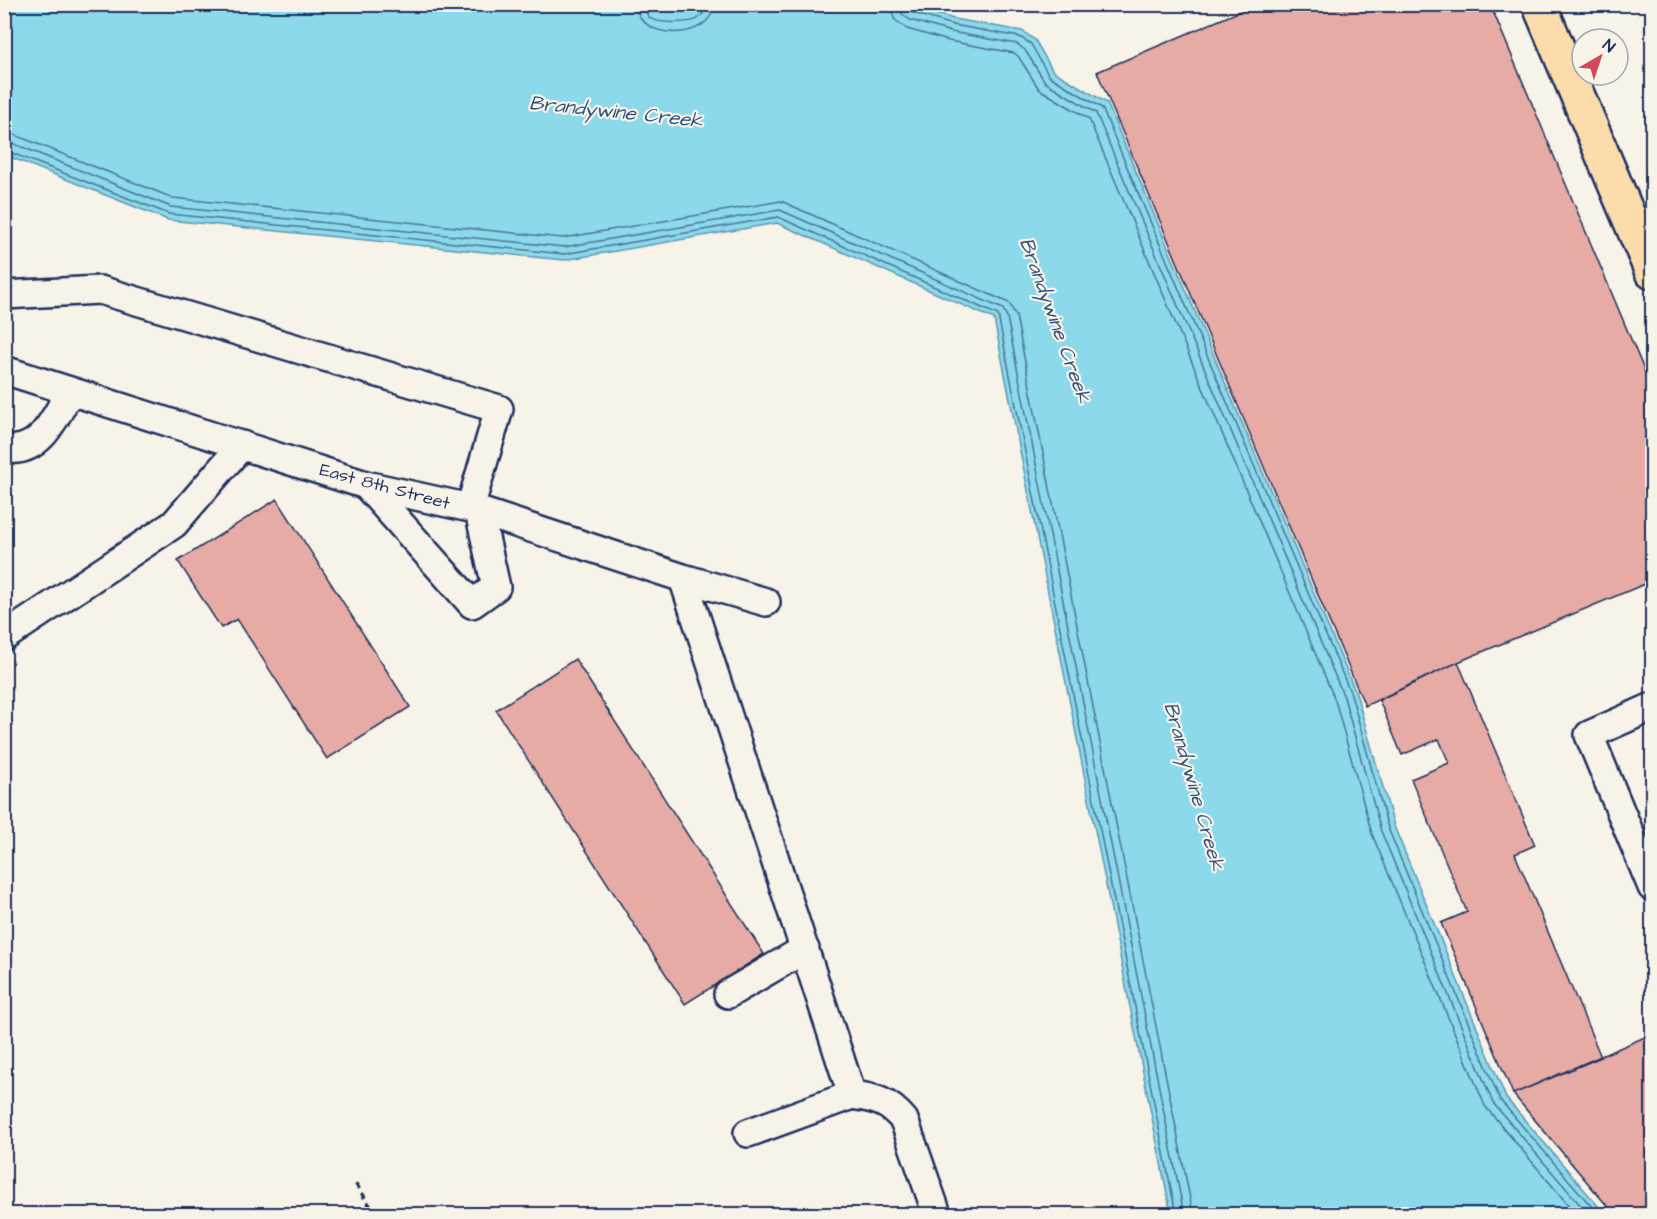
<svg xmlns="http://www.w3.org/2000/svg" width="1657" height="1219" font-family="'Architects Daughter',sans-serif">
	<rect width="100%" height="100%" fill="#f7f3e8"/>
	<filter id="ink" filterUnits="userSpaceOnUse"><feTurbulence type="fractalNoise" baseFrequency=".0167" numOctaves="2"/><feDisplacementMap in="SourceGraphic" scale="12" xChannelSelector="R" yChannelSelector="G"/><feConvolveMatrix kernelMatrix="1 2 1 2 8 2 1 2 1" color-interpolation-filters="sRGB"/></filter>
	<g filter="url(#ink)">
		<path fill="#8cd9eb" stroke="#5f95b3" stroke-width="1.5" d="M624,4L675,9L723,4L904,5L954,19L1022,31L1035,40L1053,71L1107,103L1356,693L1394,826L1506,1098L1605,1214H1171L994,319L777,223L564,260L168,220L5,155V5Z"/>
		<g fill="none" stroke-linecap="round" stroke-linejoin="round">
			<path stroke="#487396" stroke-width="1.5" d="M636,4C637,42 712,42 714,4
				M645,4C645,10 646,14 650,18C658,24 691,24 699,18C704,14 704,10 705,4
				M891,4L894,19L907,29L949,41L1014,53L1018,56L1039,89L1089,119L1335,700L1372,834L1485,1106L1576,1214
				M900,4L902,14L910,20L951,32L1017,44L1025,50L1045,82L1096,113L1344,697L1381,831L1493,1103L1588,1214
				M907,4L908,10L913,13L953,25L1020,37L1031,44L1049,76L1102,108L1351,694L1388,828L1500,1100L1598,1214
				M4,133L15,135L173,198L563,238L781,201L1009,303L1016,316L1193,1214
				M4,142L12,143L171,207L564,247L780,210L1003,309L1007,317L1184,1214
				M4,150L169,214L564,254L778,217L998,315L1176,1214"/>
		</g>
		<path fill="#e6aba5" stroke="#1b2f5e" stroke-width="1.5" d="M1257,4H1490L1652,389V581L1458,662L1365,706L1097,72Z
			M277,499L410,707L327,759L237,619L221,628L178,561Z
			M575,659L764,954L685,1004L496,710Z
			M1458,662L1535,845L1515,854L1601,1057L1513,1094L1441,923L1467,912L1411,779L1449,763L1439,739L1402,755L1379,700Z
			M1652,1034V1214H1614L1513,1094Z"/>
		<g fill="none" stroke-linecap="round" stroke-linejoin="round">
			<g stroke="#1b2f5e" stroke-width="32">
				<path id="minor" d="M4,295L100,290L499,409L470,508
					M4,370L366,485L470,508L683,578L766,602
					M4,448C39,457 56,416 70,391
					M366,485L472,604L496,587L479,511
					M683,578L852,1095
					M4,637L174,524L242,445
					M1652,707L1589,735L1652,887
					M728,994L805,949
					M748,1133L852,1095C876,1098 889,1102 904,1120L937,1214"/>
			</g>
			<g stroke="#1b2f5e" stroke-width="38">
				<path id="major" d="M1539,4L1652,272"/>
			</g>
			<path stroke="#1b2f5e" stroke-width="4" stroke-dasharray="6 4.5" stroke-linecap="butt" d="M356,1184L375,1214"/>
			<use href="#minor" stroke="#f7f3e8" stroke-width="27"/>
			<use href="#major" stroke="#fddcac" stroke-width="33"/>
		</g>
	</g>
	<g text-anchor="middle" stroke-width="4.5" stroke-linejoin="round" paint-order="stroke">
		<g font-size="18" fill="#1b2f5e" stroke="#f7f3e8">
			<text transform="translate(385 486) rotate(15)" y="6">East 8th Street</text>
		</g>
		<g font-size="20" font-style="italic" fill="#32517a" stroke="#f7f3e8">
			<text transform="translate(616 111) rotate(6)" y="7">Brandywine Creek</text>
			<text transform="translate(1056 320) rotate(70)" y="7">Brandywine Creek</text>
			<text transform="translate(1195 786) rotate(74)" y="7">Brandywine Creek</text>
		</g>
	</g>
	<rect width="1657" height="1219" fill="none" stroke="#f7f3e8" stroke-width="24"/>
	<rect x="12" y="12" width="1633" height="1195" fill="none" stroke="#1b2f5e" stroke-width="2" filter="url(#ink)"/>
	<g transform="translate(1600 57) rotate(39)"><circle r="28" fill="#f7f3e8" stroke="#9fa5b1" stroke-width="1.5"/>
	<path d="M0-4.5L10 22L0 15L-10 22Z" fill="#d1495b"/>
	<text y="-9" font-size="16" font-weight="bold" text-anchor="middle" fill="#1b2f5e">N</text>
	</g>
</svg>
